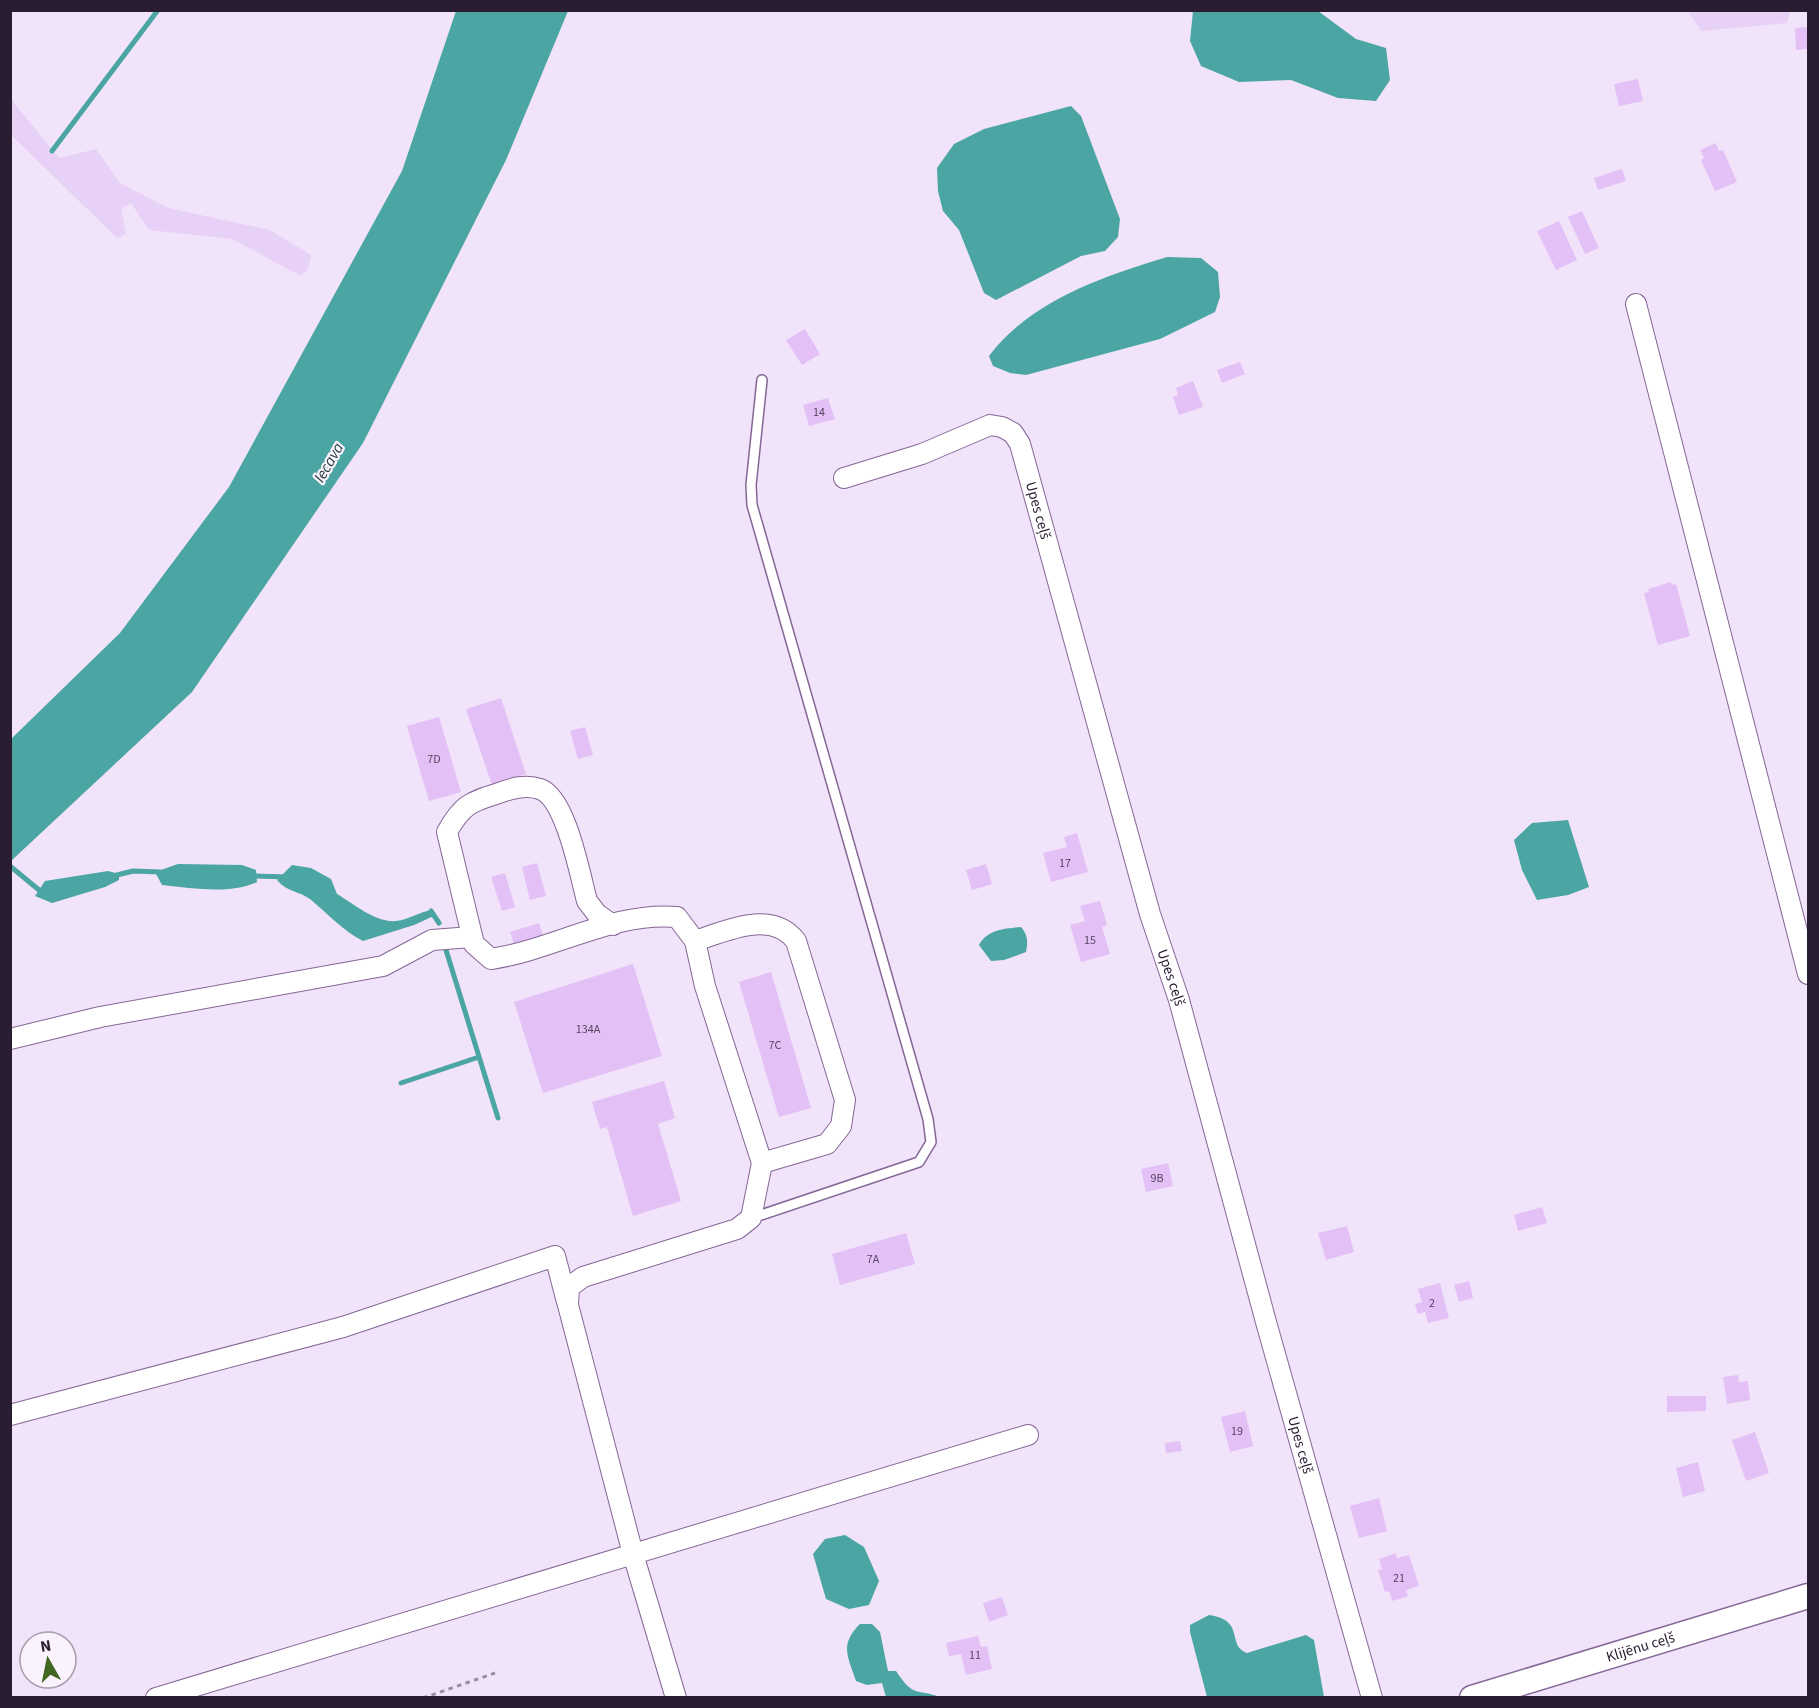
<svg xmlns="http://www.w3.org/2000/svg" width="1819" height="1708" font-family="'Source Sans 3',sans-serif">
	<rect width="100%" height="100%" fill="#f1e3f9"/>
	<path fill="#e8d1f6" d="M1688,11H1790L1787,23L1701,31Z
		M10,98L59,158L96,149L120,183L168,208L270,230L311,255L308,269L301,276L232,239L149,230L131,203L121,209L126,234L117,238L11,135Z"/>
	<path fill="#4aa5a3" d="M456,11H568L506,160L363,443L192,692L11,861V739L120,633L229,487L402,171Z
		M1193,11H1318L1356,39L1386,48L1390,80L1376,101L1338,98L1291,80L1239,82L1201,66L1190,41Z
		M1071,106L1081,116L1120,219L1118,237L1105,251L1081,256L996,300L984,293L959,230L943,211L938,191L937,168L954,144L984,129Z
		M1167,257L1201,258L1218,272L1220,297L1215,312L1160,339L1026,375L1010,373L993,366L989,356C1030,301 1104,276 1167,257Z
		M1568,820L1589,887L1568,895L1537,900L1522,870L1514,840L1532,823Z
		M178,864L242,865L256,870L257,882C227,895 194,888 162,885L155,872Z
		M292,865L311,868L331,879L337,894C354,904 376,923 396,921C409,920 420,911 433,910L436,915L414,925L363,941C342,930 328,914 310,899C299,891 287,892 277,880Z
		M108,871L119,874V880L105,887L52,903L35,896L45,881Z
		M1021,927C1028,935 1028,942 1026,952L1004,960L991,961L979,945C988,929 1005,929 1021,927Z
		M845,1535L864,1547L879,1581L869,1605L849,1609L826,1599L813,1554L825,1539Z
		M1209,1615C1246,1620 1226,1645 1247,1653L1306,1635L1314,1640L1324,1697H1207L1190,1632V1625Z
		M860,1624H872L880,1632L888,1671H896C914,1698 915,1688 940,1697H886L882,1683L867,1685L856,1681C848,1656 839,1645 860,1624Z"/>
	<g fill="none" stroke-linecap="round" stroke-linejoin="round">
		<path stroke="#4aa5a3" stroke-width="5" d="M52,151L158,10
			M10,866L39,890L46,891
			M113,876L133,871L160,872
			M250,876L289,877
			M431,911L439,923
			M446,950L498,1118
			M401,1083L479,1057"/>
	</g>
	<path fill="#e3c0f6" d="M1808,27V49L1796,50L1795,28Z
		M1638,79L1643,101L1619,106L1614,84Z
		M1716,143L1719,151L1723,150L1737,182L1715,191L1701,160L1704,158L1700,150Z
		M1622,169L1626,181L1598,190L1594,178Z
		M1582,211L1599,248L1585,254L1568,217Z
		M1559,221L1577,260L1556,270L1537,231Z
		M805,329L820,354L802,365L786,340Z
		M1240,362L1245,374L1222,383L1217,370Z
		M1193,381L1203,407L1179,415L1173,397L1178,395L1176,388Z
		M828,398L835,419L809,426L803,405Z
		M1671,582L1672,585L1676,584L1690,636L1658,645L1644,593L1649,592L1648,589Z
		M501,698L526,774L492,785L466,709Z
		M439,717L461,792L429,801L407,726Z
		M585,727L593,755L578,759L570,731Z
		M1077,833L1088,872L1051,882L1043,853L1067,847L1064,837Z
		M537,863L546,896L530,900L522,867Z
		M986,864L992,884L972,890L966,870Z
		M505,873L515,907L502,911L491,877Z
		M1100,901L1107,925L1102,927L1110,954L1081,962L1070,925L1085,921L1080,906Z
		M539,923L544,939L515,947L510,932Z
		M633,964L662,1056L543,1093L514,1002Z
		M771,972L811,1108L779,1117L739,982Z
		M664,1081L675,1118L658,1124L681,1201L633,1216L607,1127L600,1129L592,1102Z
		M1168,1163L1173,1186L1146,1192L1141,1169Z
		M1542,1207L1547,1223L1518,1231L1514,1215Z
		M1347,1226L1354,1252L1326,1260L1318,1233Z
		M906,1233L915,1264L840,1285L832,1254Z
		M1469,1281L1473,1298L1459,1302L1454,1285Z
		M1440,1283L1449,1318L1428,1323L1425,1312L1418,1314L1415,1304L1422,1302L1418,1289Z
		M1738,1375L1739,1382L1748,1381L1750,1400L1727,1404L1723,1377Z
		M1667,1396H1706V1411L1667,1412Z
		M1245,1411L1253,1446L1230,1452L1221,1417Z
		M1755,1432L1769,1473L1746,1481L1732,1440Z
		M1180,1441L1182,1451L1166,1453L1165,1443Z
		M1698,1462L1705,1491L1683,1497L1676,1468Z
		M1379,1498L1387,1531L1359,1538L1350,1506Z
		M1396,1553L1397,1558L1409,1555L1419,1586L1406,1590L1408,1596L1392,1601L1389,1591L1385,1592L1378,1570L1382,1569L1379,1559Z
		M1002,1597L1008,1615L989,1622L983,1603Z
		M978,1636L981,1647L987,1646L992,1669L966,1675L961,1654L949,1656L946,1643Z"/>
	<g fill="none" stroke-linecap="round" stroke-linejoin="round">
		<g stroke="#866697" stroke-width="12">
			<path id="service" d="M752,1218L919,1162L931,1142L928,1119L752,505L751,485L762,380"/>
		</g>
		<g stroke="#866697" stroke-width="22">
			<g id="minor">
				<path d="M1636,304L1808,974"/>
				<path id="s1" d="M844,478L922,454L990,425L1002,427L1013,433L1020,444L1150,914L1179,1000L1266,1322L1372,1698"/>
				<path d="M613,925L597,914L587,901C580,875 566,798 540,789C526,784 512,788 499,793C470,802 462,805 447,832L474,944L491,959C553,950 614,911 677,917L695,941L705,986L762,1163L751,1218L737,1229L583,1277L569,1287L568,1305L633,1554L676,1698"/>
				<path d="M695,941C726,931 771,909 796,941L845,1100L841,1126L827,1144L762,1163"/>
				<path d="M10,1039L100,1017L383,966L432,940L472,937"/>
				<path d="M10,1415L343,1327L555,1256L567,1302"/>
				<path d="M156,1698L1028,1435"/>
			</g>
		</g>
		<g stroke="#866697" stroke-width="27">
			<g id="tertiary">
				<path id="s2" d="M1472,1698L1808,1596"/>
			</g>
		</g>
		<path stroke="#9a8ca2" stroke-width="3" stroke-dasharray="4.5 4.5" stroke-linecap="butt" d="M423,1698L495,1673"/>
		<use href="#service" stroke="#fff" stroke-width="9"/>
		<use href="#minor" stroke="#fff" stroke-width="20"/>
		<use href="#tertiary" stroke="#fff" stroke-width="24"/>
	</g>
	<g text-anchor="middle" stroke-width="4.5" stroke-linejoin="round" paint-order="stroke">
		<g font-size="12" fill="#584562">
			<text x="819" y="416">14</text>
			<text x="434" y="763">7D</text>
			<text x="1065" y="867">17</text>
			<text x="1090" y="944">15</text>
			<text x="588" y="1033">134A</text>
			<text x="775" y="1049">7C</text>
			<text x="1157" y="1182">9B</text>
			<text x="873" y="1263">7A</text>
			<text x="1432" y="1307">2</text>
			<text x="1237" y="1435">19</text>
			<text x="1399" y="1582">21</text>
			<text x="975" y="1659">11</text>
		</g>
		<g font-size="15" fill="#2a1c31" stroke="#faf3fe">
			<text dy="5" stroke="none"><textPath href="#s1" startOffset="262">Upes ceļš</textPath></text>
			<text dy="5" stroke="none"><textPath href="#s1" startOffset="748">Upes ceļš</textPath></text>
			<text dy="5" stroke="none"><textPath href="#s1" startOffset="1233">Upes ceļš</textPath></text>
			<text dy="5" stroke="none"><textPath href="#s2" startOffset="176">Klijēnu ceļš</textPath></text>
		</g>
		<g font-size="16" font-style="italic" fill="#223f3e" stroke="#faf3fe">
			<text transform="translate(328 462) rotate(-60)" y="6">Iecava</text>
		</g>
	</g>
	<rect width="1819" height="1708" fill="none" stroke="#2a1c31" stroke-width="24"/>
	<g transform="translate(48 1660) rotate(351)"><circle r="28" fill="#faf3fe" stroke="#a79dac" stroke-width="1.5"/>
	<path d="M0-4.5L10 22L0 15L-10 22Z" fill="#406620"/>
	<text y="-9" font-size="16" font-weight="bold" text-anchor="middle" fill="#2a1c31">N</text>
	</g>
</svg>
